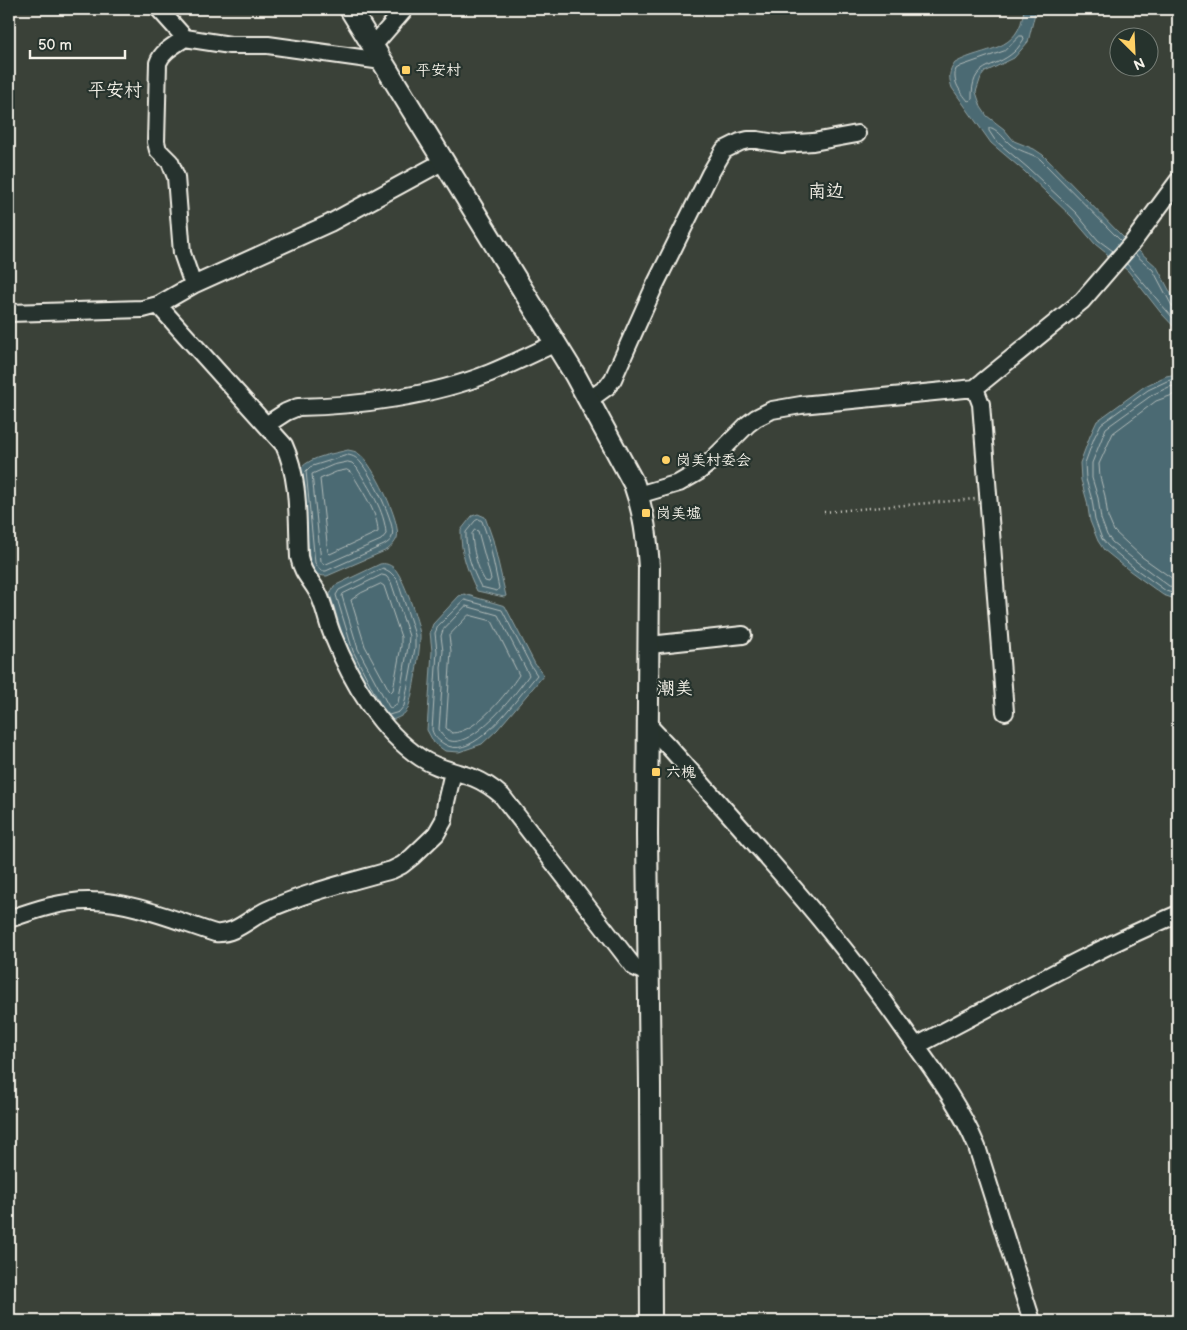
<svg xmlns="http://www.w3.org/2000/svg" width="1187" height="1330" font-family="'Balsamiq Sans','LXGW WenKai TC',sans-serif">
	<rect width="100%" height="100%" fill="#3a4138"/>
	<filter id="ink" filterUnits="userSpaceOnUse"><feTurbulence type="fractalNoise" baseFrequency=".02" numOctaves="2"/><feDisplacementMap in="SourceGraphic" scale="10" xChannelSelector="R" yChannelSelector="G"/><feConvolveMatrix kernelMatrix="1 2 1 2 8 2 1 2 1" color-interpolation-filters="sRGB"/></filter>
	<g filter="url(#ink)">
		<path fill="#4c6a73" stroke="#8fa0a2" d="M1024,9H1036L1028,42L1014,58L985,72L981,77L976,92L981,107L987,116L1004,129L1014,141L1034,149L1043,155L1122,236L1157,267L1178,307V331L1161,313L1128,271L1095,244L1072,217L1024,171L991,143L952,88C949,79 948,72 955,63C985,46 1019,54 1024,9Z
			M1177,374L1178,375V600L1163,595L1130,571L1104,550L1098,541L1090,521L1087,501L1081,480L1080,463L1090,436L1097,421L1145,386L1166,376Z
			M348,450C352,451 356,451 359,454C372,462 402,523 397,538C395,543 391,547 387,550L327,576C317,576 315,573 310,566L301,468C312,456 333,454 348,450Z
			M478,514L485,517L493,540L506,596L504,597L477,591C468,572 460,552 461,530L472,516Z
			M380,564C385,563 389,564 394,568C403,576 419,623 420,635C421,645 412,703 407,710C403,717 395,719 388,721L385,720L348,653L330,594L334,586Z
			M464,594L505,606L535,664L544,675L497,730L482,744L459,752L445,751L434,743L427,730L432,651L430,632L433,624L459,596Z"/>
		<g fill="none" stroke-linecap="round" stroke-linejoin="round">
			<path stroke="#b1bbb9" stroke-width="1" d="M1020,36H1023L1024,39C1021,43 1018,49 1014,52C993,71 971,60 972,100L968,101C960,91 952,82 956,69L961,66L1004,51Z
				M1113,251L1098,240L1076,213L1028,168L995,140L989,131V128H992C1000,132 1004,139 1010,144C1018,151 1031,153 1040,159L1121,241
				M1135,254L1153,270L1172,306L1178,309
				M1127,264L1178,324
				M1178,378L1167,381L1148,390L1101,424L1094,438L1085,463L1086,479L1092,500L1095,520L1102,539L1108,546L1133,567L1166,591L1178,595
				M1178,385L1169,387L1152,395L1106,428L1092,463V478L1098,498L1101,519L1107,535L1112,542L1137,562L1169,586L1178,588
				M1178,393L1156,401L1113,433L1099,464L1100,477L1105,496L1108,517L1114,531L1142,557L1173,579L1178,581
				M348,455C354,456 357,458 361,463C370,473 397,524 392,537C391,541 387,543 384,545L326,571H321L315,563L306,471L310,467Z
				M348,462L352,463L357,468C369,488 385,511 386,534L381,540L324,565L321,561L312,474L333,465Z
				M347,470L352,473C361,490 378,512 378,532L330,554L328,552L320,479L336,472Z
				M479,519L482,521L489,541L499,588L497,591L481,587C472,570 465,551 466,532L475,521Z
				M475,530L478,531L491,579L489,582L485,581C477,567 473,551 472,534Z
				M382,575L386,576L391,582L409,636L408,647L398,703L391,708L389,707L358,649L342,596L343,594Z
				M381,584L384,586L401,637V646L393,690L391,692L389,690L365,646L351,600L361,593Z
				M465,600L502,610L531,666L537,675C530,684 522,693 515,702C501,718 469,760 444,744C438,740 434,737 432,730L437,651L435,633L438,626Z
				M466,606L498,615L529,675C518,691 456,772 439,729L442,687L441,668L443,651L441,636L443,630Z
				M469,615L492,621L519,675C507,693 476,733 452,733L446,728L451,651L449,636Z
				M380,704L353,651L336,595L339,590L383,568L390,572L397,579L415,635V648L404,706L399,712L389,715"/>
			<g stroke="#f4f1e8" stroke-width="20">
				<path id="minor" d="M159,9L185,38L230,45H268L382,61
					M185,38C175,45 162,51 158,63L156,142L158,150L170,162L176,177L182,253L193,285
					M373,46L405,9
					M158,305L284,445C300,480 297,519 299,557C303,575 310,578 318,593C325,606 327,623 333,636C351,681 380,731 421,758C437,769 456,771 474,778C484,782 494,789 502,796L634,967L649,974
					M9,313L143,309L158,305L193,285L330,223L444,161
					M975,388L981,404L1005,712
					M589,400L607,387L613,379L655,285L710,174L724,150L740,142L748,140H757L782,144L813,142L857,134
					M266,425L286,412L298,407C359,406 433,396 490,373C512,364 534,353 556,343
					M638,495L679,483L698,472L707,465L748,424L756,418L772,410L801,405L975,388L1082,301L1133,242L1178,181
					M650,645L743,635
					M649,726L669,747C751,839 835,930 906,1032C933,1070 959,1104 977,1147L1032,1321
					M9,919C35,910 64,900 92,901C131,901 177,921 215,933C235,935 250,918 267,910C307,892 350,882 392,870L402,865L412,857L436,834L444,820L446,802L453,772
					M916,1046C1003,1001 1088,952 1178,914"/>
			</g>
			<g stroke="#f4f1e8" stroke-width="24">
				<path id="major" d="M350,9L575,375L634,484C644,512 647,539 649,567L647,835L650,1085L651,1321"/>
			</g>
			<path stroke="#f4f1e8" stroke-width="2.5" stroke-dasharray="1 4" stroke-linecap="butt" d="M824,512L975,499"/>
			<use href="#minor" stroke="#26332d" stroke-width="16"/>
			<use href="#major" stroke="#26332d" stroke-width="20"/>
		</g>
	</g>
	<g fill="#ffd166" stroke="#26332d" stroke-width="2">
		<rect x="401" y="65" width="10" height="10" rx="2.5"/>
		<circle cx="666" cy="460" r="5"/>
		<rect x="641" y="508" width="10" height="10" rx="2.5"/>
		<rect x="651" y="767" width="10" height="10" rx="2.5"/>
	</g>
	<g text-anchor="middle" stroke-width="4.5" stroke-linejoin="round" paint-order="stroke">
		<g font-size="15" fill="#f4f1e8" stroke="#26332d" text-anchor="start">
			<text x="416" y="75">平安村</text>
			<text x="676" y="465">岗美村委会</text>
			<text x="656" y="518">岗美墟</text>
			<text x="666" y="777">六槐</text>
		</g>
		<g font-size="18" fill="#f4f1e8" stroke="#26332d">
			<text x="115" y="96">平安村</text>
			<text x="826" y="197">南边</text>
			<text x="675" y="694">潮美</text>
		</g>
	</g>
	<rect width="1187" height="1330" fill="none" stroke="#26332d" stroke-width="30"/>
	<rect x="15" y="15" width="1157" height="1300" fill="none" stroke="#f4f1e8" stroke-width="2" filter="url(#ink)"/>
	<g transform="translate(1134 52) rotate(156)"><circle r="24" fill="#26332d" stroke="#787f78"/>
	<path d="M0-4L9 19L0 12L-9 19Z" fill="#ffd166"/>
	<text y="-8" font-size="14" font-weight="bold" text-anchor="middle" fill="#f4f1e8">N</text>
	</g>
	<path d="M30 50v8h95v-8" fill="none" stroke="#f4f1e8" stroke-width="2.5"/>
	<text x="38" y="50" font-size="15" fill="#f4f1e8" stroke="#26332d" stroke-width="4" paint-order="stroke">50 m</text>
</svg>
